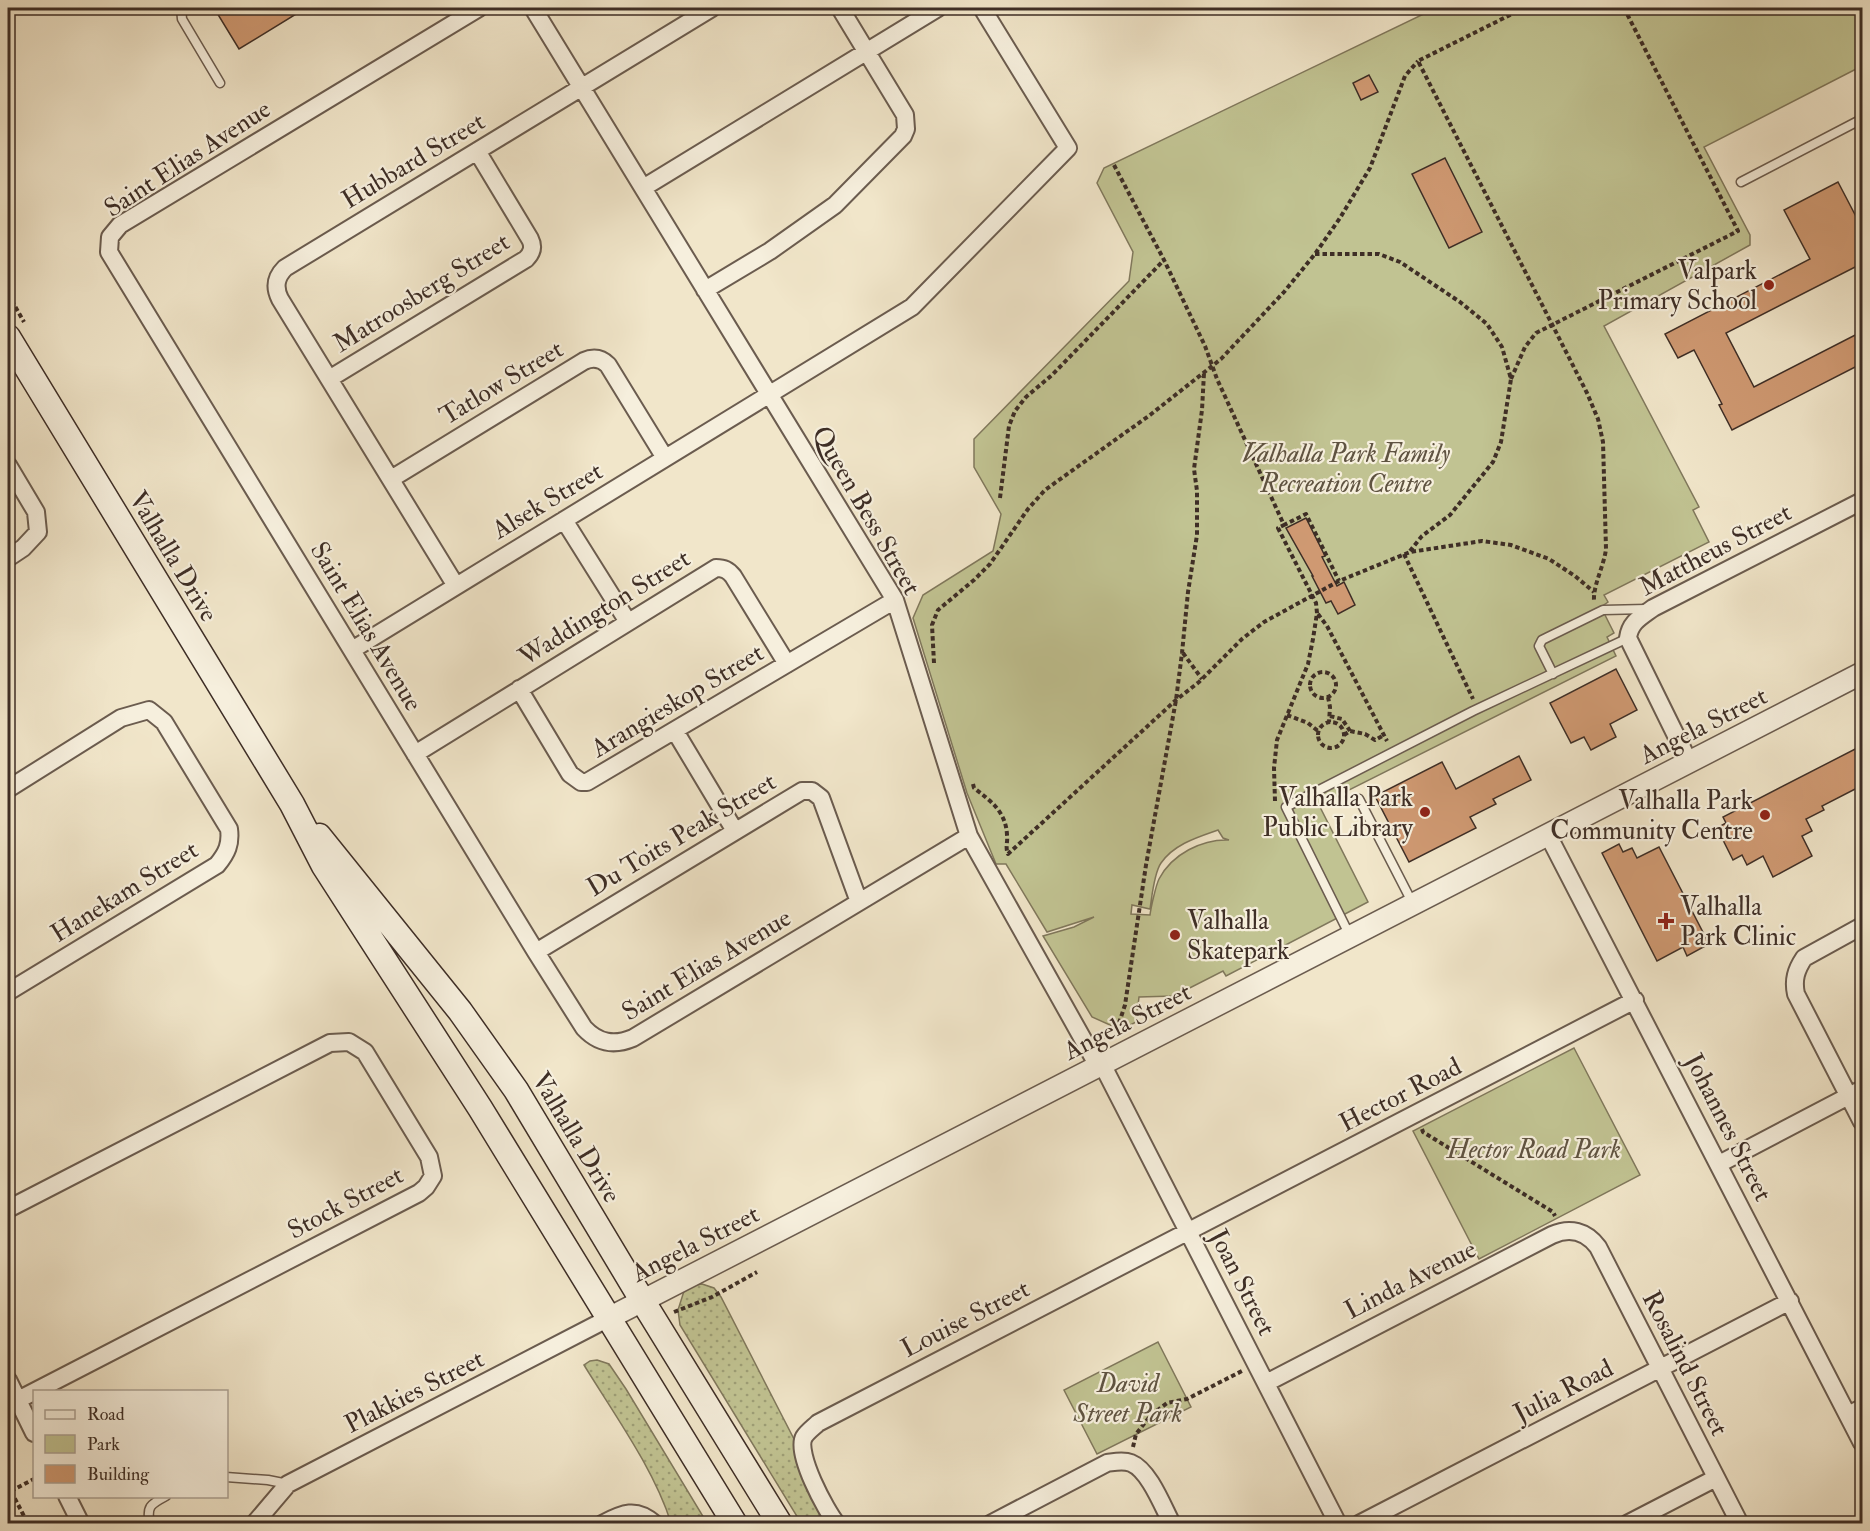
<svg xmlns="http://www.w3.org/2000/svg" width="1870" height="1531" font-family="'IM FELL Double Pica',serif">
	<defs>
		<pattern id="grass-dots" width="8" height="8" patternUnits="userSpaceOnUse" patternTransform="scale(1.5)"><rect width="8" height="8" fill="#c1c392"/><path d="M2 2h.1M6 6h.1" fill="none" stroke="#9e9f77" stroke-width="1.8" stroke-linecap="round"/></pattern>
	</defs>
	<rect width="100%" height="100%" fill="#f1e6ca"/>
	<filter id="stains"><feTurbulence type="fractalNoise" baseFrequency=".00333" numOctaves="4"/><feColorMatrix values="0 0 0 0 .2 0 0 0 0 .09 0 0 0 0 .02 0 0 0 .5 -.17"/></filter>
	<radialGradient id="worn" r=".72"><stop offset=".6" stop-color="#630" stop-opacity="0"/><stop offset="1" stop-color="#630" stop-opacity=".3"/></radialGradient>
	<path fill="url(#grass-dots)" stroke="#80785c" stroke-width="1.5" d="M702,1284L714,1288L721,1297L796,1443L797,1461L828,1523H801L680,1325L678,1310L684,1291L696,1285Z
		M597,1360L609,1364L626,1389L707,1523H671C654,1469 614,1414 584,1365L590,1361Z"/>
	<path fill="#c1c392" stroke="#80785c" stroke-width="1.5" fill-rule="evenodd" d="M1436,8H1855L1862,22V66L1704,147L1750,235V245L1604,326L1699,507L1693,510L1709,542L1604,595L1608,602L1601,607L1614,633L1607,637L1616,656L1319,805L1368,902L1366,903L1226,976L1223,971L1174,996L1139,997L1136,1022L1121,1030L1092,1017L1043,936L1074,927L1094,917L1047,932L1006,864H996L967,793L913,618L923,595L993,551L1001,514L974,467V439L1129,281L1133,252L1097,183L1104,168ZM1218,830L1223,838L1229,840C1202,839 1172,854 1159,879C1156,885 1151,907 1150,915L1131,914L1132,905L1150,909C1152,896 1154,873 1161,863C1174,844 1198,837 1218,830Z
		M1574,1048L1640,1175L1479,1259L1413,1131Z
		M1158,1342L1191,1407L1097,1454L1064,1390Z"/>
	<path fill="#cf9972" stroke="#3e2e26" stroke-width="1.5" d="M214,8H306L239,49Z
		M1369,75L1378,92L1361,100L1353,83Z
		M1445,158L1482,232L1449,248L1412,174Z
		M1838,182L1863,230V263L1726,333L1754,387L1863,331V363L1732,430L1719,405L1722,404L1694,350L1678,358L1665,334L1810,259L1784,210Z
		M1306,518L1325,556L1322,557L1337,586L1344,582L1355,605L1338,614L1331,601L1326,603L1312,576H1313L1286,528Z
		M1616,669L1637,710L1610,724L1616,737L1591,750L1584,737L1571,743L1550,703Z
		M1863,745V785L1822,806L1824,810L1806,819L1812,831L1802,836L1812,856L1773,877L1763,856L1747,865L1742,855L1733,860L1717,828L1726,823L1723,817Z
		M1519,756L1531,780L1493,799L1496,804L1470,817L1476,828L1409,862L1375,796L1442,762L1456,789Z
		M1619,844L1623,852L1632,848L1637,858L1659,847L1709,944L1687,956L1683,947L1657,961L1602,853Z"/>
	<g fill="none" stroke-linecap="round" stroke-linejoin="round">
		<g stroke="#6b5c4f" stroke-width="11">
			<path id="service" d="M181,8L182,19L220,83
				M1741,182L1862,119
				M1553,674L1539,646L1542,640L1603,610L1647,609
				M1359,799L1413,904
				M1350,936L1286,807L1473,711L1628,638
				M226,1477L268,1480L288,1484
				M150,1524C146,1506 151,1504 166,1496"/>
		</g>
		<g stroke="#6b5c4f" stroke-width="20">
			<path id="minor" d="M479,8L120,225L110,237L109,252L536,952L584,1028C598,1043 614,1046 633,1038L969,836
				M533,8L895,600L969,836L1098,1066
				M643,188L938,8
				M705,290L770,251L835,205L903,136L906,129L905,115L840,8
				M329,379L526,259C532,253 534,247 530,239L477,151
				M8,465L36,512L38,532L23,548L8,558
				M391,479L584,361C593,357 601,358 608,365L665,458
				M564,520L628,622
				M456,586L280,299C274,287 276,277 285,268L712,8
				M352,650L912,307L1068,148L982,8
				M519,689L570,774L581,782H587L895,600
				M675,731L735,831
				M415,754L716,568C724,568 728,570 733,576L787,664
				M1689,762L1628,638C1630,622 1641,617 1653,608L1862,501
				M8,789L121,718L149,710L164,722L229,829C231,844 227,853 217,865L8,992
				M1548,835L1862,1443
				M1862,926L1804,958C1796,970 1793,980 1796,994L1862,1122
				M536,952L802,791H812L821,798L859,902
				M1102,1064L1338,1524
				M1719,1164L1862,1089
				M8,1209L330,1043L349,1042L365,1052L429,1157L433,1176L426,1187L419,1193L18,1400
				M8,1380L34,1433
				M1266,1383L1552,1235C1570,1227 1586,1231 1598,1247L1740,1524
				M1848,1415L1862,1408
				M67,1496L81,1524
				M254,1524L288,1484L609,1318
				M602,1524C623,1513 636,1507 655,1524
				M837,1524C826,1511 795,1453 804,1437C807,1432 814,1427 818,1423L1635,1000
				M990,1524L1107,1463C1115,1462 1123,1460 1131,1463C1149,1470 1163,1507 1172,1524
				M1359,1524L1790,1301
				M1627,1524L1716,1478"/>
		</g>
		<g stroke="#6b5c4f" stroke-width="24">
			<path id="tertiary" d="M609,1318L1862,673"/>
		</g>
		<g stroke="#3e2e26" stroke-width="27">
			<path id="secondary" d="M8,337L292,804L324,866L480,1108L735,1524
				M319,836L460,1011L516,1090L642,1300L780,1524"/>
		</g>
		<path stroke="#3e2e26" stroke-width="4" stroke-dasharray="4.5 3" stroke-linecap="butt" d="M1524,8L1418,61L1587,393L1598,419L1603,442L1606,549C1604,566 1593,585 1594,601
			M1114,165L1164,260L1205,346L1217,379L1284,525L1306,514L1339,581
			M1315,254H1379L1400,262L1460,302L1487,324L1502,347L1511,379L1501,442L1493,462L1450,515L1422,536L1410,551
			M8,294L24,322
			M1511,379L1525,347L1536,333L1738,231L1624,8
			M1000,498L1009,426L1015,411L1026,397L1052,375L1164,260
			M1404,554L1473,699
			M1318,614L1327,626L1387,741
			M1183,653L1202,679
			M934,663L932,625L938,610L974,580L990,564L1028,509L1045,490L1150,415L1221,359L1284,292L1315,254L1340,218L1370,168L1405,76L1418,61
			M1310 685a13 13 0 1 1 26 0a13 13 0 1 1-26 0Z
			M1328,697L1330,707L1329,722
			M1287,715L1308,723L1318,731
			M1330,716L1342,719L1350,731
			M1318 735a13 13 0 1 1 26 0a13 13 0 1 1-26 0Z
			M1344,735L1350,731L1365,734L1375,740L1384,735
			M973,784L974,788C991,801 1006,812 1007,835C1008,842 1005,847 1008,854L1176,700L1199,682L1242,639L1264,622L1339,581L1410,552L1482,541L1511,545L1549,559L1575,576L1594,592
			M1275,801L1274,768L1277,740L1308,664L1313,639L1317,613L1316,603L1278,528L1284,525
			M1102,1038L1119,1023L1125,1005L1146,865L1176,700L1182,653L1188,592L1197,535V491L1194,469L1202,410L1204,373
			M1422,1129L1423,1132L1553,1212L1555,1216
			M674,1312L712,1297L757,1272
			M1133,1447L1136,1434L1151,1415L1167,1403L1187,1399L1242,1371
			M8,1485L28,1524
			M11,1491L34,1479
			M8,1514L13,1524"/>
		<use href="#service" stroke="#f6efdd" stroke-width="8"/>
		<use href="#minor" stroke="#f6efdd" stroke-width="16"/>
		<use href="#tertiary" stroke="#f6efdd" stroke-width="21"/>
		<use href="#secondary" stroke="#f6efdd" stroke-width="24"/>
	</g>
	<g fill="#8f2418" stroke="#f6efdd" stroke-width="2">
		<circle cx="1769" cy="285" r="6"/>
		<circle cx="1425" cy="812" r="6"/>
		<circle cx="1765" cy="815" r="6"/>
		<path d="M1663 912h6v6h6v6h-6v6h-6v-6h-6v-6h6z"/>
		<circle cx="1175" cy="935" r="6"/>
	</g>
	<g text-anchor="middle" stroke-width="4.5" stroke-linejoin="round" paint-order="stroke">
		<g font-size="26" fill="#3e2e26" stroke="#f6efdd">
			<text transform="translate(187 158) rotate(-33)" y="9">Saint Elias Avenue</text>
			<text transform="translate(413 160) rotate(-31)" y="9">Hubbard Street</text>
			<text transform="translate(421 292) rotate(-32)" y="9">Matroosberg Street</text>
			<text transform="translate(501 382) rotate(-31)" y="9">Tatlow Street</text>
			<text transform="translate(547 500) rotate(-31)" y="9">Alsek Street</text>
			<text transform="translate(867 510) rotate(60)" y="9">Queen Bess Street</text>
			<text transform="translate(1715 549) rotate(-28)" y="9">Mattheus Street</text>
			<text transform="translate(174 556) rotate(59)" y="9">Valhalla Drive</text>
			<text transform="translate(604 607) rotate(-32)" y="9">Waddington Street</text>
			<text transform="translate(367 626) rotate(59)" y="9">Saint Elias Avenue</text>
			<text transform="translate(677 700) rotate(-31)" y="9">Arangieskop Street</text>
			<text transform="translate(1703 725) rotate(-27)" y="9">Angela Street</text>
			<text transform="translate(681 834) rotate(-31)" y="9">Du Toits Peak Street</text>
			<text transform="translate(124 891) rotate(-32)" y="9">Hanekam Street</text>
			<text transform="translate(706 964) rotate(-31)" y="9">Saint Elias Avenue</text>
			<text transform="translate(1127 1021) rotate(-27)" y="9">Angela Street</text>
			<text transform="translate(1400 1094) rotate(-27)" y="9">Hector Road</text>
			<text transform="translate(1729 1127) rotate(63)" y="9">Johannes Street</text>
			<text transform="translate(577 1137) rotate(59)" y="9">Valhalla Drive</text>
			<text transform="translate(345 1202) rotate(-28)" y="9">Stock Street</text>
			<text transform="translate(695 1243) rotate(-27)" y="9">Angela Street</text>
			<text transform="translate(1410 1279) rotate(-27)" y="9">Linda Avenue</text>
			<text transform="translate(1243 1282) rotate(63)" y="9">Joan Street</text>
			<text transform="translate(965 1318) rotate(-27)" y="9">Louise Street</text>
			<text transform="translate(1686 1363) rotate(63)" y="9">Rosalind Street</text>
			<text transform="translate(1563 1390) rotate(-27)" y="9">Julia Road</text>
			<text transform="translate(414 1391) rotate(-27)" y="9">Plakkies Street</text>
		</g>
		<g font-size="26" fill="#3e2e26" stroke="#f6efdd" text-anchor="end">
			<text x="1757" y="279">Valpark<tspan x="1757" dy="30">Primary School</tspan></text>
			<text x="1413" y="806">Valhalla Park<tspan x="1413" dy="30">Public Library</tspan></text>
			<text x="1753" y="809">Valhalla Park<tspan x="1753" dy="30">Community Centre</tspan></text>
			<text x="1680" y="915" text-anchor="start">Valhalla<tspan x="1680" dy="30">Park Clinic</tspan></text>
			<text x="1187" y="929" text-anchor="start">Valhalla<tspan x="1187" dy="30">Skatepark</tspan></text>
		</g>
		<g font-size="26" font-style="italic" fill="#5f5341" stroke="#f6efdd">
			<text x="1346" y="462">Valhalla Park Family<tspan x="1346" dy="30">Recreation Centre</tspan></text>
			<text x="1534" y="1158">Hector Road Park</text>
			<text x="1128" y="1392">David<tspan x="1128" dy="30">Street Park</tspan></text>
		</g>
	</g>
	<rect width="1870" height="1531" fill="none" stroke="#f1e6ca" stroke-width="30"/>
	<rect x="9" y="9" width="1852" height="1513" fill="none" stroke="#3e2e26" stroke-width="3"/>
	<rect x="15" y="15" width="1840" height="1501" fill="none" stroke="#3e2e26" stroke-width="1.5"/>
	<rect x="33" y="1390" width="195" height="108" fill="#f6efdd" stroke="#aca294" stroke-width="1.5"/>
	<rect x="45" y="1410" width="30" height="9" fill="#f6efdd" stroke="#aca294" stroke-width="1.5"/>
	<text x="87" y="1420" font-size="18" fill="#3e2e26">Road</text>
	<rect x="45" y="1435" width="30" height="18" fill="#c1c392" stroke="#aca294" stroke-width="1.5"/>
	<text x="87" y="1450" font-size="18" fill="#3e2e26">Park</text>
	<rect x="45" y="1465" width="30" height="18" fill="#cf9972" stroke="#aca294" stroke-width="1.5"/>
	<text x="87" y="1480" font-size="18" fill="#3e2e26">Building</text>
	<rect width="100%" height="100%" filter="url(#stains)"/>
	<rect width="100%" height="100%" fill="url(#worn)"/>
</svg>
